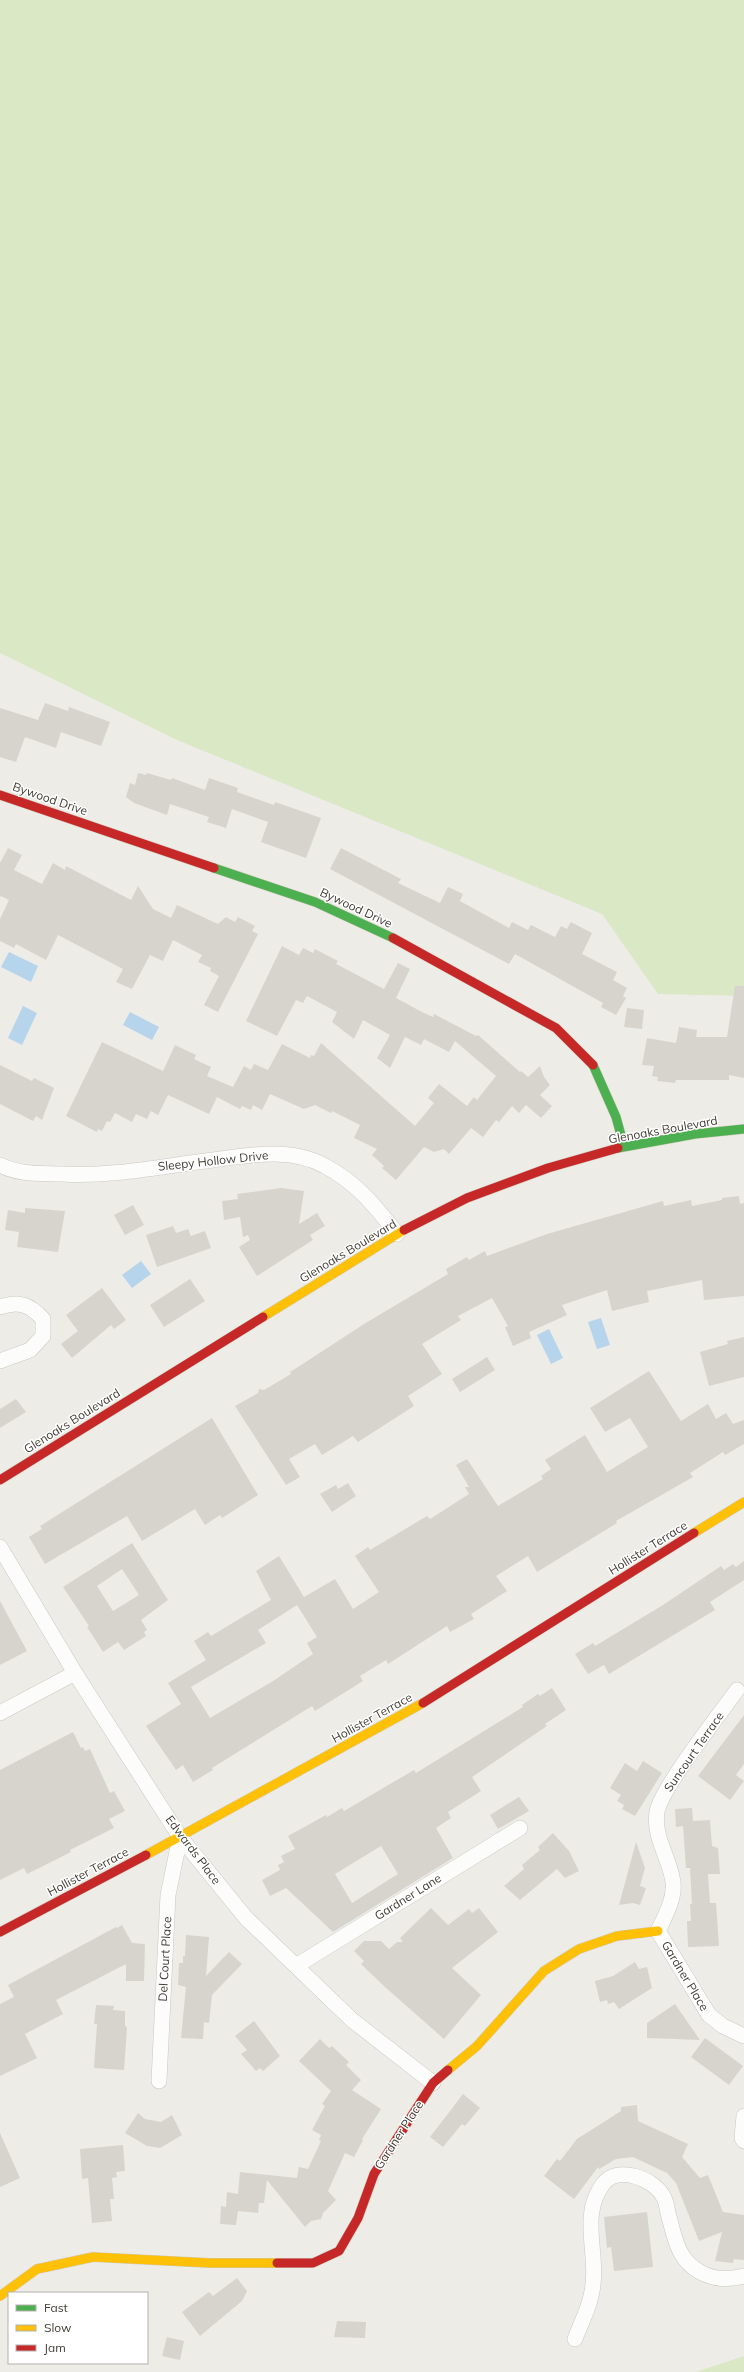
<svg xmlns="http://www.w3.org/2000/svg" width="744" height="2372" font-family="Mulish,sans-serif">
	<rect width="100%" height="100%" fill="#eeece6"/>
	<path fill="#dae8c6" d="M0,0H744V996L658,994L602,914L177,740L0,653Z
		M744,2356V2372H696Z"/>
	<path fill="#b6d4ec" d="M9,952L38,966L31,982L1,967Z
		M23,1006L37,1013L22,1045L8,1038Z
		M130,1012L159,1027L152,1040L123,1025Z
		M141,1261L151,1274L132,1288L122,1275Z
		M601,1318L610,1345L597,1349L588,1322Z
		M549,1329L563,1358L551,1364L537,1335Z"/>
	<path fill="#d7d4ce" fill-rule="evenodd" d="M45,703L68,711L69,707L110,722L101,746L61,732L56,748L25,737L16,762L0,757V708L38,720Z
		M138,773L146,775L147,773L171,780L172,778L205,790L209,778L238,788L237,792L274,805L275,802L321,818L306,858L261,842L268,822L232,809L226,828L207,822L209,817L170,804L167,815L134,803L126,797L130,783L135,785Z
		M8,848L22,855L14,870L42,884L53,863L65,870L66,866L131,900L138,886L153,909L171,918L177,905L218,924L226,917L235,922L238,917L255,926L252,931L258,934L218,1012L204,1005L219,976L210,971L211,968L198,962L202,955L173,940L163,961L150,955L132,989L116,982L123,969L58,935L46,960L16,944L14,948L0,941V919L9,900L1,896L0,897V863Z
		M341,848L401,879L398,883L440,903L448,887L463,894L460,901L509,928L512,922L528,930L531,925L555,937L561,926L567,929L571,922L592,933L582,954L617,972L613,980L627,988L623,996L626,998L616,1015L601,1007L603,1003L515,954L509,964L330,869Z
		M282,946L299,955L303,948L313,953L315,949L338,961L336,964L384,989L398,963L410,969L396,998L422,1012L433,1017L434,1014L476,1036L478,1035L520,1072L521,1071L528,1077L540,1066L544,1077L550,1085L540,1095L552,1106L541,1118L526,1105L519,1113L512,1106L499,1122L496,1120L483,1137L471,1128L449,1154L444,1149L434,1152L424,1147L396,1180L382,1168L384,1166L372,1155L377,1149L354,1138L360,1125L332,1111L331,1113L315,1105L304,1109L270,1094L262,1110L253,1105L251,1110L242,1106L240,1109L217,1097L209,1114L168,1095L158,1115L151,1111L147,1119L136,1114L132,1122L115,1113L110,1122L107,1121L102,1131L98,1129L97,1132L66,1116L102,1042L163,1071L175,1045L196,1055L194,1059L211,1067L207,1076L233,1087L244,1066L251,1070L254,1064L268,1070L282,1044L310,1058L311,1055L314,1056L321,1043L415,1126L434,1103L428,1098L439,1084L467,1106L474,1097L477,1100L496,1076L455,1041L449,1052L424,1039L421,1045L405,1037L390,1068L377,1058L390,1035L363,1020L354,1039L332,1022L337,1012L307,996L303,1003L296,1000L277,1036L246,1021Z
		M735,986H744V1078L729,1075V1080H676L675,1083L657,1081L658,1077L652,1076L654,1066L642,1065L647,1038L676,1043L679,1027L697,1030L696,1037H727Z
		M627,1008L644,1010L642,1029L624,1027Z
		M0,1065L32,1081L34,1078L54,1088L42,1120L36,1116L33,1121L0,1104Z
		M281,1188L304,1191L299,1224L317,1213L325,1226L310,1235L313,1240L257,1276L239,1247L250,1240L248,1235L243,1237L240,1217L224,1220L222,1201L238,1199L237,1194Z
		M739,1196L740,1204L744,1203V1296L704,1300L702,1280L647,1291L649,1302L612,1311L607,1290L562,1305L567,1315L529,1332L531,1338L513,1346L505,1327L508,1326L492,1298L458,1316L461,1320L422,1344L442,1374L408,1396L414,1406L358,1442L353,1436L322,1455L315,1444L289,1459L300,1477L286,1485L235,1406L258,1393L259,1389L264,1390L291,1374L290,1372L298,1367L364,1324L448,1274L446,1269L467,1257L469,1260L485,1251L487,1256L547,1234L663,1201L664,1206L691,1200L692,1206L722,1200V1198Z
		M133,1205L144,1225L125,1235L114,1215Z
		M25,1208L65,1211L58,1252L17,1247L19,1232L5,1230L8,1210L25,1213Z
		M173,1226L176,1233L188,1229L191,1236L205,1231L211,1248L157,1267L146,1235Z
		M190,1279L205,1301L164,1327L150,1305Z
		M102,1288L126,1320L114,1329L111,1325L72,1358L61,1344L78,1331L66,1315Z
		M744,1337V1377L709,1386L700,1352L728,1344L727,1341Z
		M487,1357L495,1370L460,1392L452,1379Z
		M649,1371L681,1421L708,1404L716,1419L726,1413L733,1424L744,1420V1444L725,1455L723,1452L690,1473L693,1477L616,1521L617,1523L537,1572L528,1556L496,1576L507,1591L471,1614L474,1619L450,1632L447,1626L388,1664L386,1660L360,1676L363,1681L315,1711L312,1706L212,1768L213,1770L193,1782L183,1765L176,1770L146,1726L181,1704L168,1683L206,1660L194,1641L208,1632L211,1636L271,1600L256,1571L279,1556L304,1597L335,1579L353,1609L379,1592L355,1556L368,1547L370,1550L427,1516L430,1519L469,1494L465,1487H469L456,1465L467,1459L498,1506L543,1479L541,1476L551,1469L545,1460L585,1435L607,1472L648,1447L630,1418L605,1432L590,1408ZM297,1605L317,1637L307,1643L313,1654L273,1681L210,1718L191,1687L266,1643L258,1630Z
		M16,1399L26,1412L0,1428V1409Z
		M212,1418L258,1495L222,1518L220,1515L205,1525L195,1509L142,1541L127,1516L45,1564L29,1537L42,1529L40,1526Z
		M348,1483L356,1496L332,1512L320,1494L336,1485L338,1489Z
		M132,1543L168,1600L141,1620L147,1630L144,1632L146,1636L124,1650L118,1642L103,1652L87,1627L89,1626L63,1587ZM122,1569L139,1595L113,1611L97,1586Z
		M744,1561V1580L710,1602L715,1610L609,1674L604,1665L588,1674L575,1654L593,1643L595,1646L663,1605L721,1566L724,1570L733,1564L736,1567Z
		M0,1601L27,1651L0,1665Z
		M552,1688L566,1710L545,1724L547,1726L472,1777L481,1791L448,1812L451,1818L436,1828L453,1858L333,1932L286,1888L270,1896L262,1880L280,1870L278,1865L284,1862L281,1856L295,1849L288,1836L326,1815L327,1817L342,1808L344,1811L414,1770L416,1773L523,1707L522,1705L538,1694L540,1696ZM381,1846L398,1874L352,1903L335,1874Z
		M744,1715V1764L736,1775L744,1781L730,1800L698,1776Z
		M73,1732L81,1748L83,1747L85,1751L90,1749L110,1793L114,1791L125,1811L109,1819L114,1828L70,1850L71,1852L27,1874L24,1868L0,1880V1770Z
		M643,1761L662,1773L635,1816L622,1809L624,1805L617,1801L621,1795L610,1788L625,1763L637,1771Z
		M519,1797L529,1811L498,1829L490,1815Z
		M692,1808L693,1821L710,1820L712,1846L718,1848L720,1874H708L710,1903H716L719,1946L688,1947L687,1921H691L690,1904H692L690,1868H686L683,1826L676,1827L675,1809Z
		M553,1833L569,1851L579,1871L565,1878L557,1869L520,1900L504,1886L524,1869L522,1865L540,1850L538,1847Z
		M636,1842L645,1868L640,1886L646,1888L640,1905L633,1903L619,1905Z
		M431,1908L448,1925L469,1909L472,1913L479,1908L498,1932L452,1968L481,1995L444,2039L385,1987L361,1964L364,1961L354,1951L364,1941H381L389,1949L397,1942H403L400,1938Z
		M122,1925L132,1943L145,1944L144,1981H126V1964L56,2000L63,2014L25,2034L37,2058L0,2076V2004L14,1997L8,1985L116,1927L117,1928Z
		M186,1935L209,1937L206,1976L229,1952L242,1964L212,1995L209,2023L204,2022L203,2039L181,2038L186,1987L178,1985L179,1963H183V1956H185Z
		M635,1962L639,1969L647,1967L652,1988L619,2009L614,2002L608,2004L607,2000L600,2002L595,1981L613,1976Z
		M675,2004L700,2040L647,2038V2023Z
		M96,2005L114,2006L113,2010L125,2011V2025L127,2028L124,2070L94,2068L97,2024H94Z
		M254,2021L280,2056L263,2071L260,2068L256,2071L241,2054L247,2050L235,2036Z
		M705,2038L743,2066L729,2085L691,2057Z
		M320,2039L329,2048L332,2046L349,2062L346,2065L361,2080L352,2090L381,2109L362,2139L363,2140L354,2157L345,2153L328,2191L336,2200L323,2213L321,2219L311,2221L305,2227L267,2180L264,2203H259L258,2213L238,2211L236,2225L220,2224L221,2206L226,2207L227,2192L238,2194L240,2172L297,2178L299,2167L308,2169L321,2141L319,2140L321,2135L312,2130L325,2106L322,2104L331,2091L299,2061Z
		M463,2094L480,2108L465,2126L462,2124L443,2147L430,2137Z
		M637,2105L638,2121L688,2144L682,2157L700,2178L708,2175L723,2212L744,2215V2260L734,2259L733,2263L715,2261L722,2232L699,2241L676,2183L667,2173L633,2157L616,2159L599,2169L598,2167L574,2199L544,2176L557,2159L560,2161L577,2139L621,2111V2107Z
		M138,2113L145,2119L161,2122L172,2115L182,2135L160,2148L147,2146L125,2133Z
		M0,2133L20,2178L0,2187Z
		M123,2145L125,2171L116,2172L117,2177L112,2178L114,2199H110L112,2221L92,2223L88,2178L82,2179L80,2149Z
		M647,2212L653,2267L614,2271L611,2247L607,2248L604,2217Z
		M237,2278L247,2291L242,2301L200,2336L182,2312L209,2292L213,2296Z
		M337,2321L366,2322L365,2338L334,2337Z
		M167,2337L184,2341L180,2360L162,2356Z"/>
	<g fill="none" stroke-linecap="round" stroke-linejoin="round">
		<g stroke="#cac8c2" stroke-width="16">
			<path id="street" d="M0,1165C19,1175 41,1173 62,1174C112,1177 163,1166 213,1160C250,1155 291,1147 325,1166C356,1182 376,1207 397,1234
				M0,1307C19,1300 30,1305 43,1319V1336L30,1350L0,1361
				M0,1547L75,1673L180,1837L246,1918L352,2020L433,2083
				M737,1690C720,1714 661,1788 657,1812C653,1838 670,1858 673,1882C675,1899 665,1916 658,1931L709,2015L723,2026L744,2036
				M0,1713L75,1673
				M296,1966L520,1828
				M159,2081L168,1895L180,1837
				M744,2116L742,2138L744,2141
				M575,2339C580,2325 588,2311 591,2296C601,2256 578,2218 603,2184C617,2165 653,2178 663,2196C666,2200 667,2208 668,2213C675,2238 677,2259 700,2272C715,2280 728,2280 744,2276"/>
		</g>
		<g stroke="#cdc9bd" stroke-width="10">
			<path id="fast" d="M214,868L315,902L393,938
				M593,1065L616,1117L624,1146
				M618,1148L695,1134L744,1129"/>
		</g>
		<g stroke="#cdc9bd" stroke-width="10">
			<path id="slow" d="M263,1317L404,1230
				M694,1533L744,1502
				M146,1855L423,1703
				M448,2070L477,2046L544,1971L579,1949L617,1936L658,1931
				M0,2296L37,2269L93,2257L210,2263H277"/>
		</g>
		<g stroke="#cdc9bd" stroke-width="10">
			<path id="jam" d="M0,795L214,868
				M393,938L556,1028L593,1065
				M404,1230L467,1198L548,1168L618,1148
				M0,1480L263,1317
				M423,1703L694,1533
				M0,1932L146,1855
				M277,2263H313L339,2251L358,2218L374,2174L433,2083L448,2070"/>
		</g>
		<use href="#street" stroke="#fcfcfb" stroke-width="15"/>
		<use href="#fast" stroke="#4caf50" stroke-width="9"/>
		<use href="#slow" stroke="#ffc107" stroke-width="9"/>
		<use href="#jam" stroke="#c62828" stroke-width="9"/>
	</g>
	<g text-anchor="middle" stroke-width="3" stroke-linejoin="round" paint-order="stroke">
		<g font-size="12" fill="#423d33" stroke="#fff">
			<text transform="translate(50 799) rotate(19)" y="4">Bywood Drive</text>
			<text transform="translate(356 908) rotate(25)" y="4">Bywood Drive</text>
			<text transform="translate(663 1130) rotate(-10)" y="4">Glenoaks Boulevard</text>
			<text transform="translate(213 1161) rotate(-6)" y="4">Sleepy Hollow Drive</text>
			<text transform="translate(348 1251) rotate(-31)" y="4">Glenoaks Boulevard</text>
			<text transform="translate(72 1421) rotate(-32)" y="4">Glenoaks Boulevard</text>
			<text transform="translate(648 1548) rotate(-32)" y="4">Hollister Terrace</text>
			<text transform="translate(372 1718) rotate(-29)" y="4">Hollister Terrace</text>
			<text transform="translate(694 1752) rotate(-55)" y="4">Suncourt Terrace</text>
			<text transform="translate(193 1850) rotate(53)" y="4">Edwards Place</text>
			<text transform="translate(88 1872) rotate(-28)" y="4">Hollister Terrace</text>
			<text transform="translate(408 1897) rotate(-32)" y="4">Gardner Lane</text>
			<text transform="translate(165 1959) rotate(-87)" y="4">Del Court Place</text>
			<text transform="translate(685 1976) rotate(59)" y="4">Gardner Place</text>
			<text transform="translate(399 2135) rotate(-57)" y="4">Gardner Place</text>
		</g>
	</g>
	<rect x="8" y="2292" width="140" height="72" fill="#ffffff" stroke="#b3b1ad"/>
	<rect x="16" y="2305" width="20" height="6" fill="#4caf50" stroke="#b3b1ad"/>
	<text x="44" y="2312" font-size="12" fill="#423d33">Fast</text>
	<rect x="16" y="2325" width="20" height="6" fill="#ffc107" stroke="#b3b1ad"/>
	<text x="44" y="2332" font-size="12" fill="#423d33">Slow</text>
	<rect x="16" y="2345" width="20" height="6" fill="#c62828" stroke="#b3b1ad"/>
	<text x="44" y="2352" font-size="12" fill="#423d33">Jam</text>
</svg>
